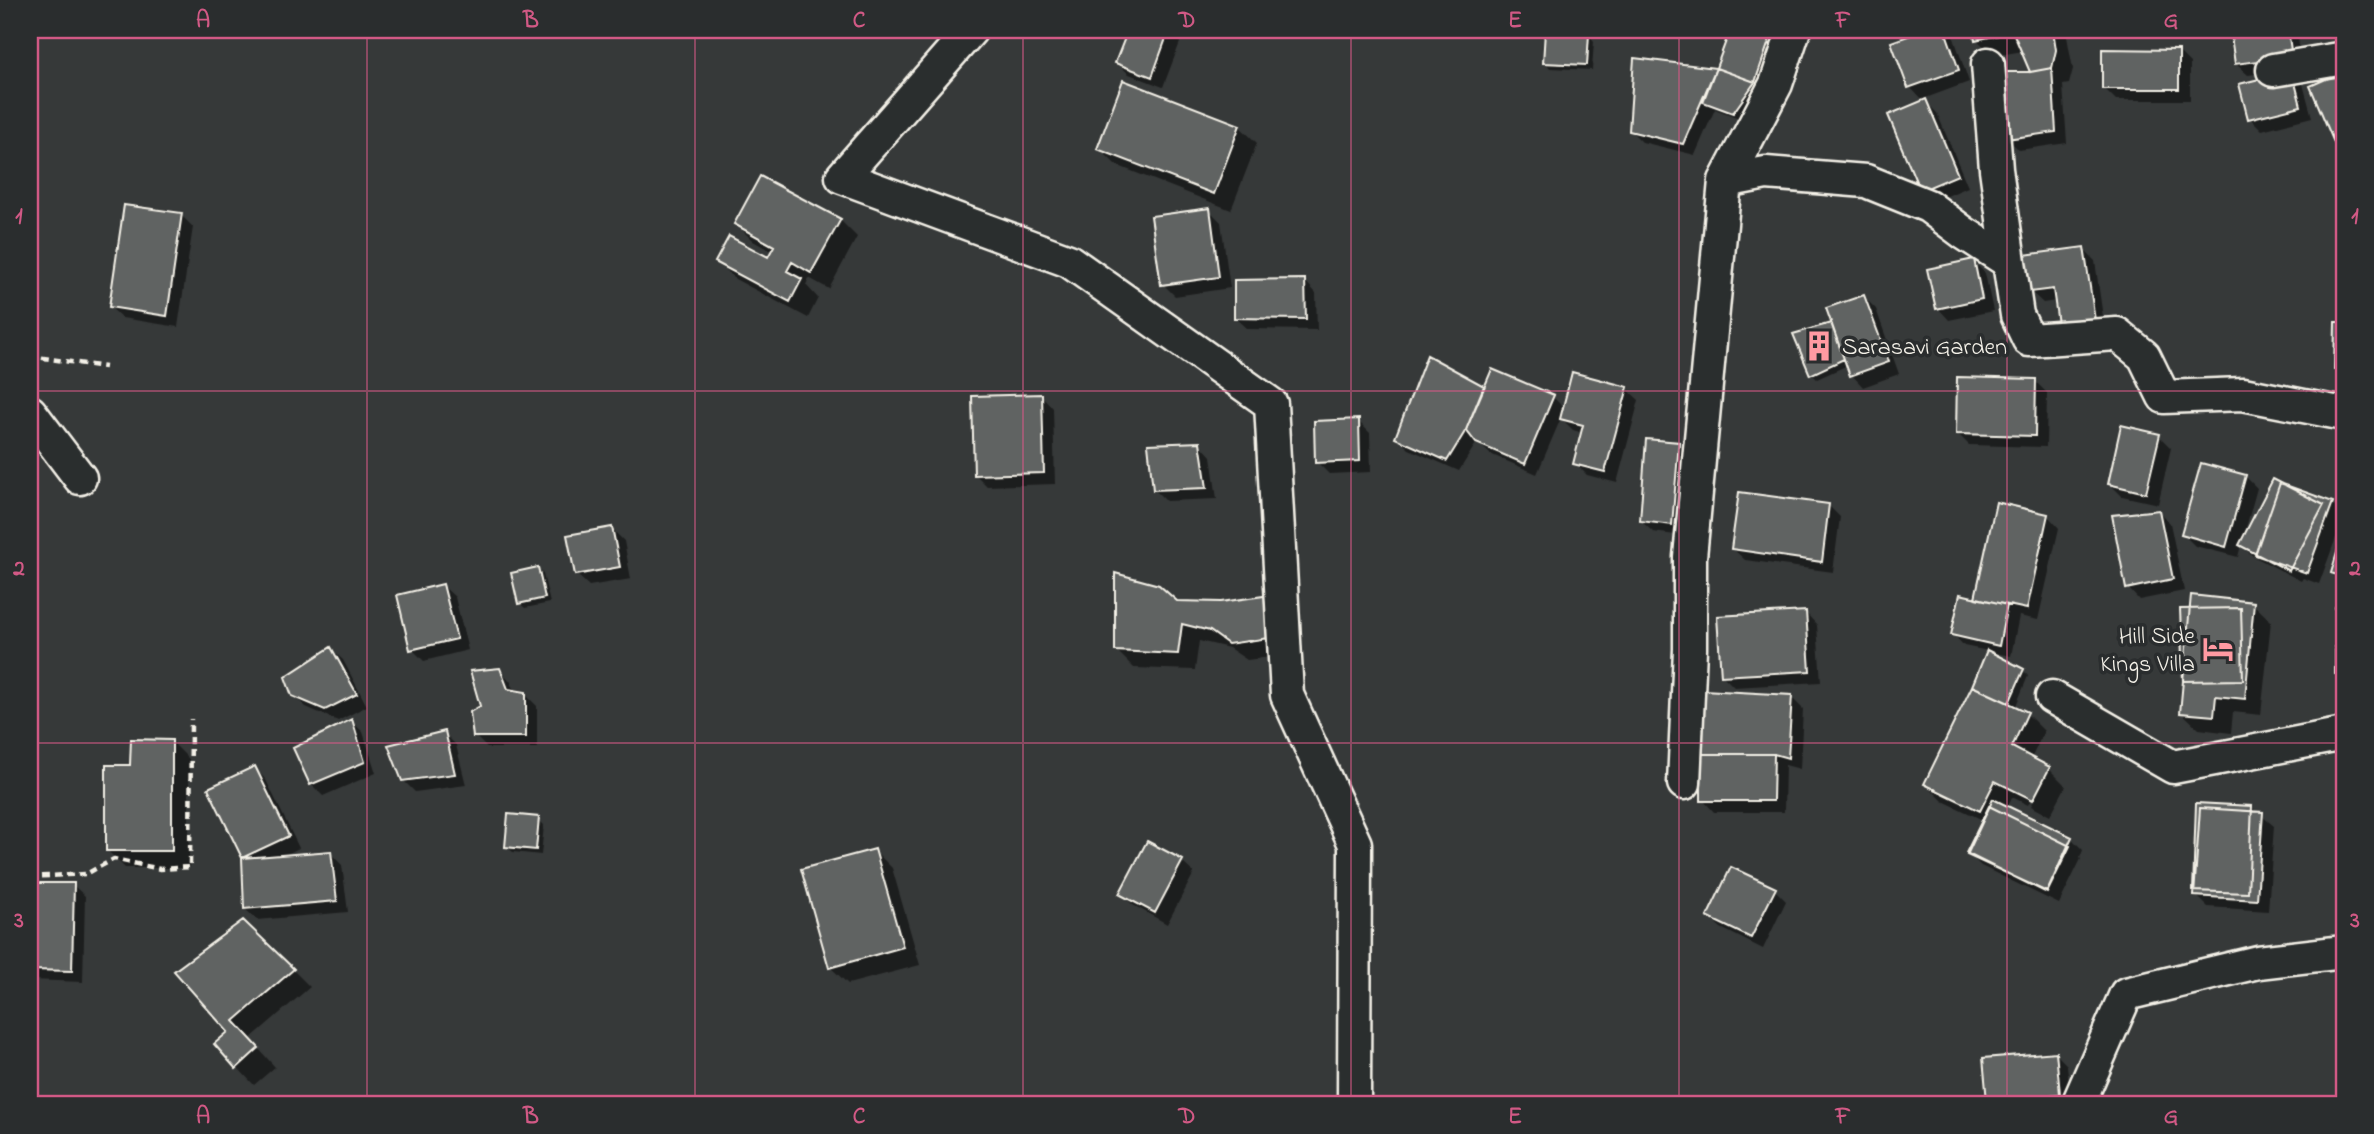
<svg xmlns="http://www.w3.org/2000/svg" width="2374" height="1134" font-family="'Indie Flower',sans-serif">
	<rect width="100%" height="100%" fill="#363939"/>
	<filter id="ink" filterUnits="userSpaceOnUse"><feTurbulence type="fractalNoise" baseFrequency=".0143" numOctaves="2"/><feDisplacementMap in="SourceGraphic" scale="14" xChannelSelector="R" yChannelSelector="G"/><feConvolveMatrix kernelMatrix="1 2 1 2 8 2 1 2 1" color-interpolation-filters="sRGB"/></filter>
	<g filter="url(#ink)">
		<path fill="#0007" d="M1129,30H1182L1184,32L1163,87L1129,74L1117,63Z
			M1731,30H1788L1759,89L1739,118L1715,109L1695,155L1642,142L1630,130L1635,60L1718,70Z
			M1931,30H1946L1954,38L1969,82L1923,99L1937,113L1968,187L1933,202L1921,190L1924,102L1910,87L1894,43Z
			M1975,30L2066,31L2073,69L2069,84L2063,85L2067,143L2019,150L2007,138L2033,73L2023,51L1994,56L1976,39Z
			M2159,30H2177L2176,33Z
			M2231,30H2297L2302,68L2248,75L2236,64Z
			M1589,35L1594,41L1592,70L1550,68L1545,62Z
			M2178,51L2190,63V100H2116L2104,88Z
			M2292,73L2303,84L2312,117L2262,130L2250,118Z
			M1239,126L1257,143L1231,210L1116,165L1099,148Z
			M1209,210L1221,222L1230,288L1175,296L1163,284Z
			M181,215L193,227L178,327L122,318L110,307Z
			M840,220L857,237L829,289L809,278L806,285L818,298L808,318L735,279L717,261L769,259L773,252L753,241L736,224Z
			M2083,249L2095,261L2105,331L2056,301L2043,303L2031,292Z
			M1973,261L1985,273L1993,311L1949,320L1938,308Z
			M1305,281L1316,293L1317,330L1247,329L1235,318Z
			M1864,297L1876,309L1899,374L1863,387L1852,375L1848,365L1817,379L1812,374L1831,325L1836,330Z
			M2337,323L2344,324V377L2336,369Z
			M1428,358L1485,388L1553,397L1564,408L1627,389L1639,400L1617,483L1587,475L1575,463L1583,433L1573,430L1561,418L1537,474L1490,454L1477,442L1459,471L1409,449L1397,437Z
			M2035,381L2047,393L2046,447L1969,445L1957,433Z
			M1042,396L1053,408L1055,484L987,486L975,474Z
			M1358,421L1370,433L1371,472L1329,474L1317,462Z
			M2159,436L2171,448L2158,504L2122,496L2110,484Z
			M1200,444L1211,456L1217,499L1166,501L1154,489Z
			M1678,444L1690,456L1683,536L1653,532L1641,521Z
			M2245,476L2257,488L2244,535L2332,504L2344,516L2319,584L2303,578L2301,581L2253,556L2241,545L2238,557L2195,546L2183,534Z
			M1828,505L1840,517L1833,572L1745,560L1733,549Z
			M2158,511L2170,523L2184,591L2139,600L2128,588Z
			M2048,516L2059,528L2038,620L2019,616L2011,656L1989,652L2023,670L2028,676L2015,708L2027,714L2044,731L2031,759L2049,769L2066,786L2050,816L2031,806L2049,772H2045L2028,805L2012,797L2007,808L2071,838L2083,850L2080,858L2081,859L2059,904L1981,866L1969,854L1985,821L1943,801L1926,784L1973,686L1988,651L1964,646L1953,634L1976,600Z
			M612,529L624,541L631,579L589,586L577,575Z
			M2344,535V583L2333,572Z
			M538,569L543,574L550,603L525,608L519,603Z
			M443,586L455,597L468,650L424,661L412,649Z
			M1177,602L1221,604L1293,654L1247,660L1229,648L1199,641L1195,670L1134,668L1116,650Z
			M2340,603H2344V682L2336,674Z
			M2253,604L2271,621L2261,715L2233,712L2231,733L2199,729L2181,712L2186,663Z
			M1806,613L1817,625L1821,682L1734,687L1722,675Z
			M331,649L343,660L367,706L338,721L306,707L294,695Z
			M500,670L511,682L515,692L525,694L537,706V748H487L475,736L483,707Z
			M1791,697L1803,709L1800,769L1785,765L1784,812H1714L1703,800Z
			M351,721L363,732L376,773L323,796L311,784Z
			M444,733L456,745L466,785L415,792L403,780Z
			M172,742L189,759V868H125L108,851L132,767Z
			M255,768L266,780L299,848L281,857L330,853L342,865L348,912L257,920L245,909L244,858L210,789Z
			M2251,807L2274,826L2268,911L2208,907L2196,895Z
			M538,819L544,825L541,855L513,852L507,847Z
			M1148,843L1182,862L1194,873L1167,924L1133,905L1121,893Z
			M875,851L892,868L920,965L848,984L830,967Z
			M30,885H73L85,896L83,982L30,980Z
			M1775,890L1786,901L1763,949L1721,928L1709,917Z
			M293,970L310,987L250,1039L275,1067L254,1085L237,1067L231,1032L176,971Z
			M2056,1054L2067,1065L2071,1104H1993L1988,1100Z"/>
		<path fill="#616362" stroke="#f4f1e8" stroke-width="2" d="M1128,30H1169L1152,77L1115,63Z
			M1730,30H1773L1755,82L1716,68Z
			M1925,30H1945L1959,70L1908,88L1891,42Z
			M1973,30H2053L2056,50L2052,68L2030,72L2013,32L1975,40Z
			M2230,30H2288L2292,57L2235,64Z
			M1545,31L1589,34L1587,65L1543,63Z
			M2102,49L2179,50V89H2102Z
			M1634,58L1716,68L1683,144L1629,131Z
			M1716,68L1755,82L1733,113L1703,102Z
			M2052,68L2056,132L2006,139L1996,72H2030Z
			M2292,71L2301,106L2248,119L2239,84Z
			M2344,71V166L2310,86Z
			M1123,80L1240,125L1214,194L1097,149Z
			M1926,99L1958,175L1920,191L1888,115Z
			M760,176L841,219L811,273L792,262L787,271L802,279L790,302L715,262L729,236L768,257L774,246L734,224Z
			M124,205L182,213L167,316L109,307Z
			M1210,208L1219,277L1161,285L1151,216Z
			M2084,247L2095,320L2058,324L2053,289L2030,292L2024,255Z
			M1974,259L1982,299L1936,309L1927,269Z
			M1305,279L1306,319L1234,318V280Z
			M1864,295L1889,362L1850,376L1826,308Z
			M2335,322H2344V370H2334Z
			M1831,323L1844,359L1810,375L1793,334Z
			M1427,355L1484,386L1466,430L1447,461L1395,438Z
			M1492,369L1554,395L1525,464L1476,443L1466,430Z
			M1572,372L1628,387L1605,472L1573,464L1583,425L1560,419Z
			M1957,377L2036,379L2035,436L1956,434Z
			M1042,394L1044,473L974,475L972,396Z
			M1359,419L1360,461L1315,463L1314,421Z
			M2121,425L2160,434L2146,493L2108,484Z
			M1646,439L1679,442L1672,525L1640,521Z
			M1200,442L1207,488L1153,490L1148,444Z
			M2201,463L2246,475L2226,547L2181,534Z
			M2273,479L2324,505L2289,571L2239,545Z
			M2280,483L2333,502L2307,573L2255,555Z
			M1739,492L1829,504L1822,562L1731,549Z
			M1996,502L2048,514L2027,609L1975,598Z
			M2159,510L2173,579L2126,589L2112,515Z
			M612,527L620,567L575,575L567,535Z
			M2344,529V577L2331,573Z
			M538,567L545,598L518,604L511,573Z
			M1115,573L1159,585L1177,601L1221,602L1271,595L1276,637L1228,644L1210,631L1182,624L1178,654L1115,651Z
			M443,584L457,639L410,650L397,595Z
			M1960,594L2007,605L1999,646L1951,635Z
			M2191,595L2254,602L2245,699L2216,696L2214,716L2180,713Z
			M2339,601H2344V678H2339Z
			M2335,607H2344V675L2335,674Z
			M2241,608L2243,680L2183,681L2180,609Z
			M1806,611L1810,671L1721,676L1717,616Z
			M331,647L357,694L325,710L292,696L285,677Z
			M1987,650L2024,669L2009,703L1972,686Z
			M500,668L508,689L526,692V737H473L470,712L480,706L470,671Z
			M1972,686L2028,712L2012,747L2050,767L2033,800L1995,781L1980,811L1924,784Z
			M1703,690L1792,695L1788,758L1774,754H1701Z
			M352,719L365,762L310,785L293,748Z
			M445,731L455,774L402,781L388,745Z
			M131,739L172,740V851H106V765H130Z
			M1701,754H1774L1773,801H1701Z
			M255,766L289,836L242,858L208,788Z
			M1993,799L2072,837L2047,892L1967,855Z
			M2196,803L2252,806L2248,893L2193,891Z
			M1989,806L2070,846L2047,893L1966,853Z
			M2200,808L2263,812L2257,900L2194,896Z
			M508,814L539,817L536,850L505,847Z
			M1147,841L1183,860L1155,913L1119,894Z
			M875,849L903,947L829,968L801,869Z
			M331,851L337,901L244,909L242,858Z
			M1731,867L1776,888L1751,938L1707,917Z
			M30,883H74L72,971L30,970Z
			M243,920L294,969L234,1021L259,1048L236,1069L214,1044L228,1032L174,971Z
			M2056,1052L2060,1094L1987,1101L1983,1058Z"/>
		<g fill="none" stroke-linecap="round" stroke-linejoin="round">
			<g stroke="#f4f1e8" stroke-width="37">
				<path id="minor" d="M971,30L842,177L1069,261L1271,404L1287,695L1355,844L1354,1104
					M1794,30L1776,84L1725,181L1766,173L1866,181L1928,206L1964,233L2009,262
					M1988,64L1996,169L2009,262L2017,315L2029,340L2117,334L2144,356L2164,397L2243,394L2344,414
					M2273,70L2344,58
					M30,412L80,478
					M2052,697L2173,767L2344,734
					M1684,783L1690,649V557L1725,181
					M2078,1104L2126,994L2258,962L2344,952"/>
			</g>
			<path stroke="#f4f1e8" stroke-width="4.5" stroke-dasharray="7 5" stroke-linecap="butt" d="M30,356L105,367
				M30,877L86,874L114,859L160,869L190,867L191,719"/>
			<use href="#minor" stroke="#2a2d2e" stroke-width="32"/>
		</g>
	</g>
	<path fill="none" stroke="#d15985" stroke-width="2" stroke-opacity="0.55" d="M367,30V1104M695,30V1104M1023,30V1104M1351,30V1104M1679,30V1104M2007,30V1104M30,391H2344M30,743H2344"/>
	<defs>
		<g id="building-bare" transform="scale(2.415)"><path d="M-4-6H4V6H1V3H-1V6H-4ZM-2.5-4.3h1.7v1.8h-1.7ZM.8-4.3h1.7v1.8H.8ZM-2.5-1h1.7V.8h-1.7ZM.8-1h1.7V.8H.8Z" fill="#ff9aa2" stroke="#2a2d2e" stroke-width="2.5" paint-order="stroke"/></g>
		<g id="hotel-bare" transform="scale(2.415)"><path d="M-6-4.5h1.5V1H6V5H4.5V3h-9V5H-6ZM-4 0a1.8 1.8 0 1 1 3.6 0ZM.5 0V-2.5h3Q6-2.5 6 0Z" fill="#ff9aa2" stroke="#2a2d2e" stroke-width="2.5" paint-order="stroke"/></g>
	</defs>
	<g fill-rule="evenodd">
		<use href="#building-bare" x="1819" y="346"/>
		<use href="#hotel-bare" x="2218" y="649"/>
	</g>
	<g text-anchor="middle" stroke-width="7" stroke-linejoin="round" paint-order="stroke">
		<g font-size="24" fill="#f4f1e8" stroke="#2a2d2e" text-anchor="start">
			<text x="1842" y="354">Sarasavi Garden</text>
			<text x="2195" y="643" text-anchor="end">Hill Side<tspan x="2195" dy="28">Kings Villa</tspan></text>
		</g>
	</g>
	<rect width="2374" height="1134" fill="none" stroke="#2a2d2e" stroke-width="77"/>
	<rect x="38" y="38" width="2298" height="1058" fill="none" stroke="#d15985" stroke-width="2.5"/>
	<g font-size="23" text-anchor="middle" font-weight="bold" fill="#d15985">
		<text x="203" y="27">A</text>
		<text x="531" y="27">B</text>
		<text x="859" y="27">C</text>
		<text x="1187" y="27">D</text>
		<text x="1515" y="27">E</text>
		<text x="1843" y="27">F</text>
		<text x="2171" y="27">G</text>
		<text x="19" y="223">1</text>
		<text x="2355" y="223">1</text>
		<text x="19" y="575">2</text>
		<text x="2355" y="575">2</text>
		<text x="19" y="927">3</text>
		<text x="2355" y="927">3</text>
		<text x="203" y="1123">A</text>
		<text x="531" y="1123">B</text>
		<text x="859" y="1123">C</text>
		<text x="1187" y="1123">D</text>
		<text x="1515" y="1123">E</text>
		<text x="1843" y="1123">F</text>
		<text x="2171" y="1123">G</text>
	</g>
</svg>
